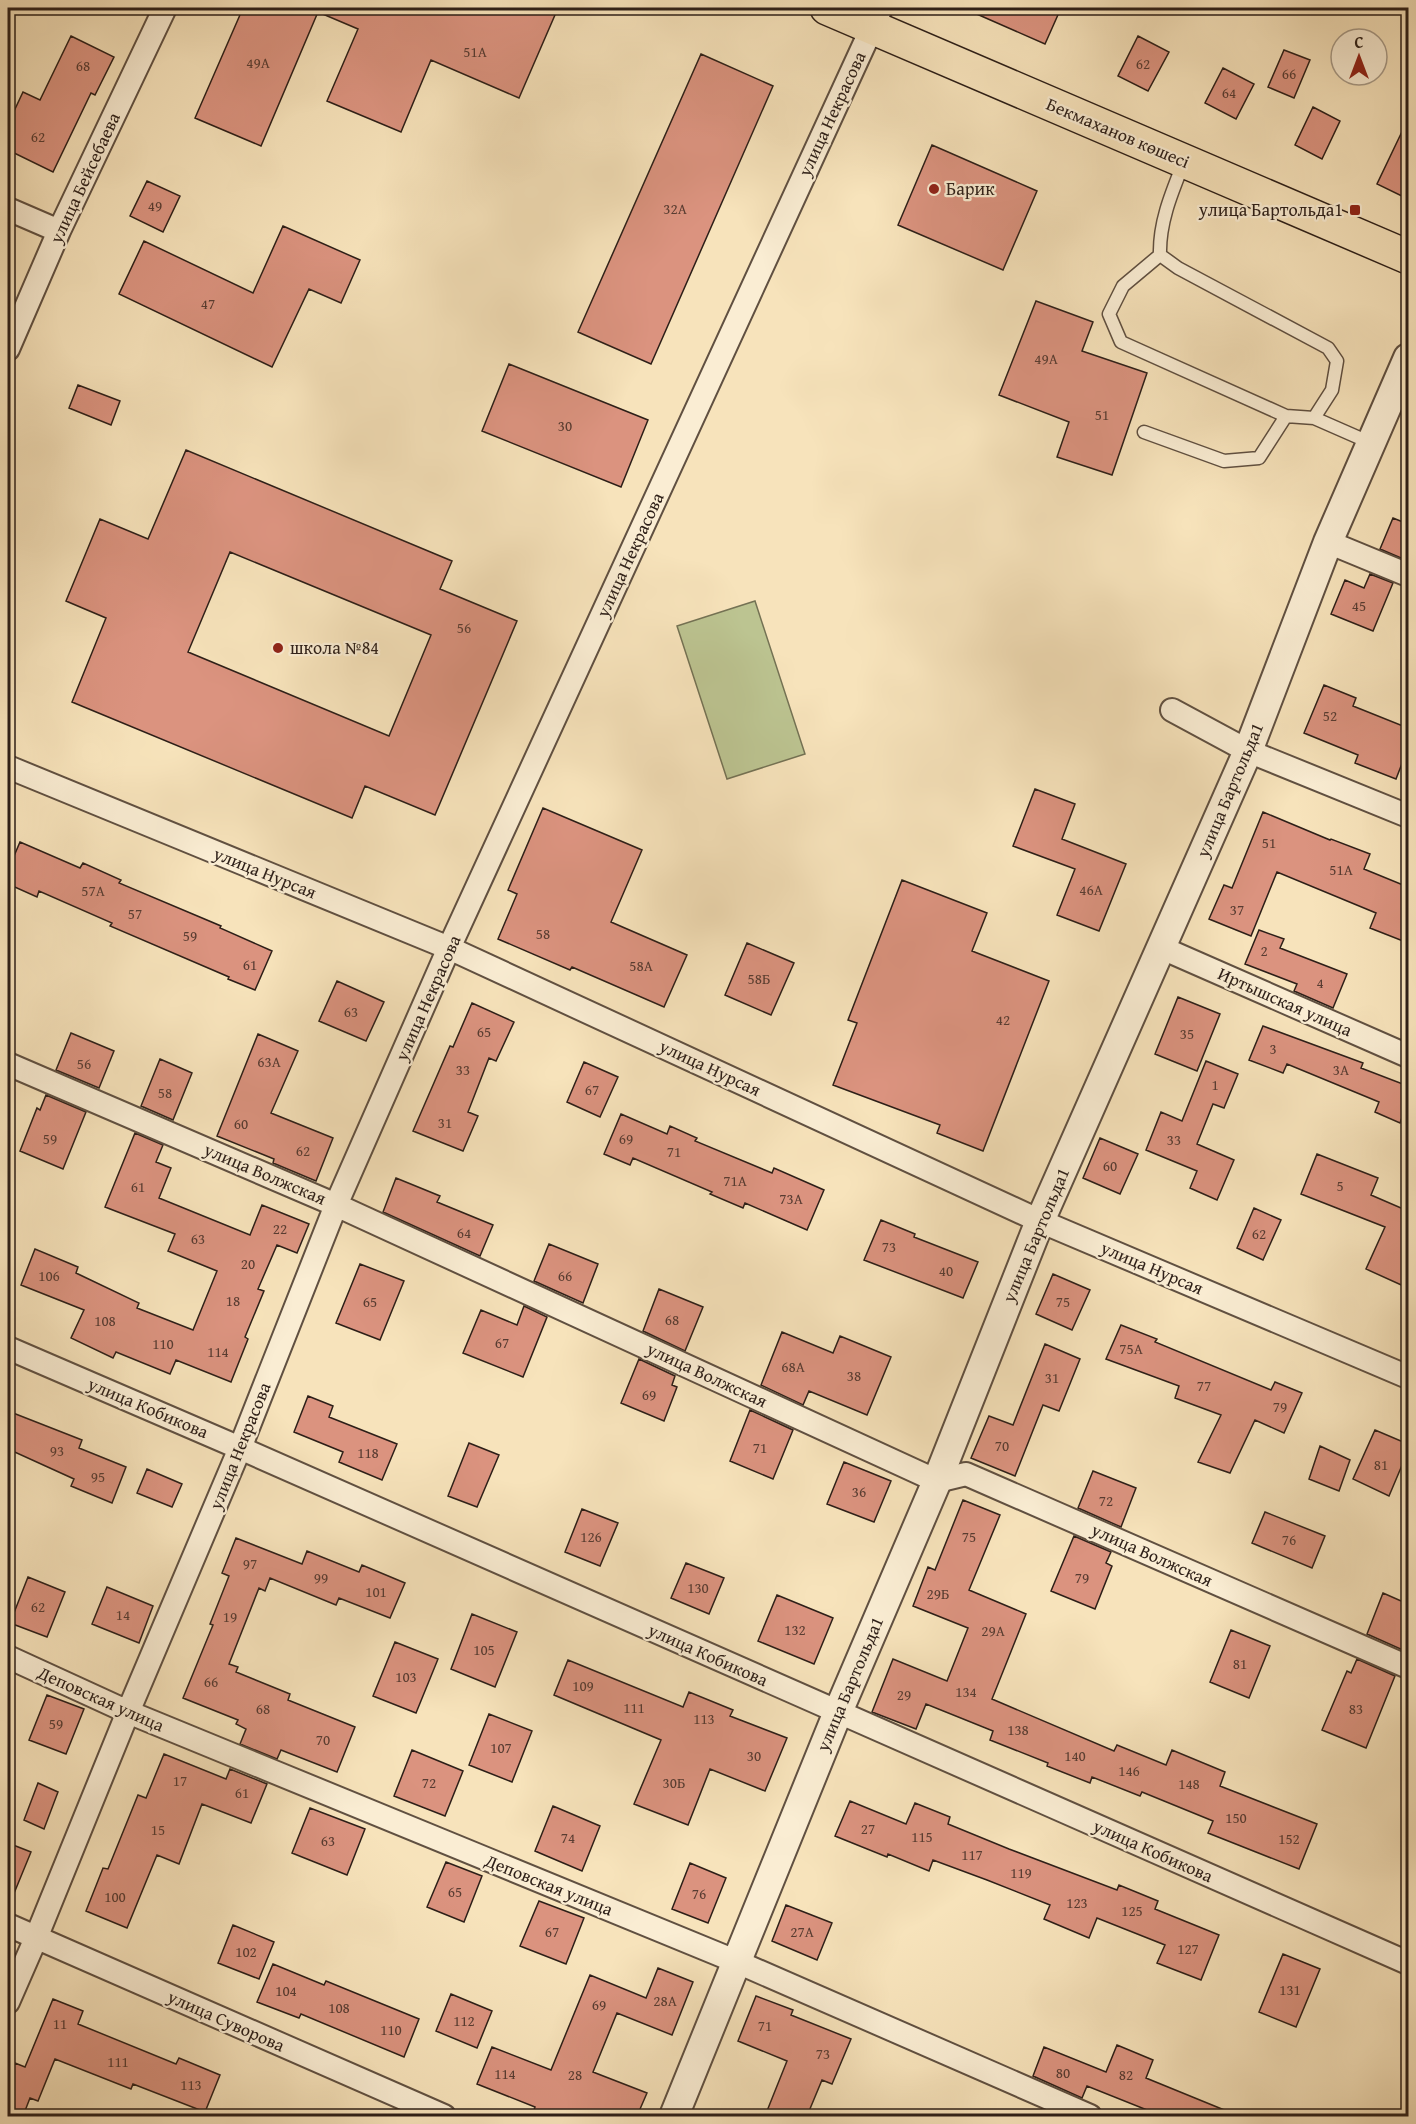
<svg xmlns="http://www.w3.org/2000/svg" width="1416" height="2124" font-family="'Gentium Book Plus',serif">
	<rect width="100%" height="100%" fill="#f7e3bb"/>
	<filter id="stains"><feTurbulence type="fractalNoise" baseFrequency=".00333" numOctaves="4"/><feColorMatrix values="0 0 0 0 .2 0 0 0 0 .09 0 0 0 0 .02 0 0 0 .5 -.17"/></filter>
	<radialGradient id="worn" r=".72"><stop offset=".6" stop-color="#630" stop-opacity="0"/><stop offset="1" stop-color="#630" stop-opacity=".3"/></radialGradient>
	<path fill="#bcc491" stroke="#747254" stroke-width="1.5" d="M755,601L805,754L727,779L677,626Z"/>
	<path fill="#db937f" stroke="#2d1f18" stroke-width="1.5" fill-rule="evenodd" d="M243,8H558L519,98L431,60L401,132L327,101L358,29L318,12L261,146L195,118Z
		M963,8H1061L1045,44Z
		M71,36L114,57L95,95L91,93L53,172L8,150V124L23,92L40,100Z
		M1138,36L1169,52L1148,91L1118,76Z
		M1284,50L1310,60L1294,98L1268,87Z
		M701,54L773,86L651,364L578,332Z
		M1223,68L1254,84L1236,119L1205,103Z
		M1313,107L1340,121L1322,159L1295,145Z
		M1408,119V199L1377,184Z
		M932,145L1037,191L1003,270L898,225Z
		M147,181L180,196L163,232L130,216Z
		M283,226L360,260L341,303L309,289L272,367L119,294L144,241L253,293Z
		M1036,301L1093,322L1082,351L1147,373L1112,475L1057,457L1069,422L999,395Z
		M509,364L648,420L621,487L482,431Z
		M78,385L120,401L111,425L69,408Z
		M186,450L452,561L440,589L517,621L435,815L365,786L352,818L72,702L106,618L66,601L100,519L148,539ZM230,552L431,635L389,736L188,652Z
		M1393,518L1408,524V561L1380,549Z
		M1370,574L1393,583L1373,631L1331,614L1345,580L1364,588Z
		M1324,685L1356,698L1353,706L1408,728V748L1396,779L1355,763L1358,755L1304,733Z
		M1035,789L1075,804L1062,839L1126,864L1099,931L1057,915L1075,869L1013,846Z
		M543,808L642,850L611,922L687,955L664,1007L572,967L570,970L498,939L517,894L508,890Z
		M1263,812L1330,840L1331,839L1370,854L1364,869L1408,887V926L1403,941L1370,928L1376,913L1277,872L1251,936L1209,919L1224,885L1232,888Z
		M20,842L80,868L83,863L121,880L119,883L221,926L220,928L272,951L255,990L228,979L229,977L110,926L112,923L39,891L37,897L8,884V870Z
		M902,880L987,913L972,951L1049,981L983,1151L937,1133L940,1125L833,1085L857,1023L848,1020Z
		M1259,930L1284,939L1280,948L1347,974L1333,1008L1294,991L1297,984L1245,964Z
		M747,943L794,963L771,1015L725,995Z
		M337,981L384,1002L366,1041L319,1021Z
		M1178,997L1220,1014L1197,1071L1155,1054Z
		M472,1003L514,1022L496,1061L489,1058L468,1112L478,1116L463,1151L413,1131L450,1046L453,1047Z
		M1263,1026L1363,1063L1361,1068L1408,1086V1101L1400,1123L1375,1112L1379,1102L1287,1064L1283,1073L1249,1060Z
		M71,1033L114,1051L99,1088L56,1070Z
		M258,1034L298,1051L271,1113L333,1138L316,1181L273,1163L274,1159L217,1136Z
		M160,1059L192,1073L173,1120L141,1106Z
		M1206,1061L1238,1074L1224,1108L1213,1104L1197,1144L1234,1160L1217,1200L1190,1188L1197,1171L1146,1150L1161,1112L1182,1121Z
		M584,1062L618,1077L600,1117L567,1102Z
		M46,1095L86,1112L63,1169L20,1151L37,1108L40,1110Z
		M621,1114L667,1134L670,1126L697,1138L695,1141L772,1173L774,1168L824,1190L807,1230L745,1203L743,1208L710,1194L712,1192L633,1158L630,1165L604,1154Z
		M135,1133L163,1145L156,1162L171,1168L159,1198L250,1235L262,1205L309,1224L297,1253L277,1245L258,1289L264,1291L245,1337L248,1339L231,1382L176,1360L170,1374L116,1352L113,1358L71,1338L84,1310L21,1285L35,1249L78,1267L76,1273L139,1303L137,1308L193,1330L217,1271L168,1251L175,1234L105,1207Z
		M1100,1138L1138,1154L1120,1194L1083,1178Z
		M1317,1154L1378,1178L1371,1195L1408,1211V1288L1366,1269L1385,1227L1301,1194Z
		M396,1178L440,1196L437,1202L493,1225L480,1256L383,1212Z
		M1254,1208L1281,1220L1263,1260L1237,1248Z
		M881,1220L915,1234L914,1237L978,1262L963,1298L864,1260Z
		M549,1244L598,1264L583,1303L534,1281Z
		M360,1264L404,1281L380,1340L336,1323Z
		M1053,1274L1090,1290L1072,1330L1036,1314Z
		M659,1289L703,1307L685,1351L643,1331Z
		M524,1306L547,1317L523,1377L463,1353L481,1310L517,1325Z
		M1121,1325L1157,1339L1155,1342L1271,1390L1275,1382L1302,1393L1284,1433L1255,1420L1230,1473L1198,1462L1221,1415L1175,1398L1179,1386L1106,1359Z
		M782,1332L833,1353L840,1336L891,1357L867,1415L809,1391L803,1405L761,1385Z
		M1045,1344L1080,1359L1059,1411L1043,1405L1015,1476L971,1458L989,1416L1013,1425Z
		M639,1359L675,1376L672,1385L677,1387L664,1421L621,1403Z
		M308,1396L333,1406L329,1417L397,1444L382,1480L339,1462L343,1452L294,1432Z
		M750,1410L793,1430L773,1479L730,1461Z
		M8,1411L82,1440L79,1448L126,1467L112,1503L71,1486L74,1479L8,1449Z
		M1375,1430L1408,1444V1451L1389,1496L1353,1479Z
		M469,1443L499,1455L477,1507L448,1496Z
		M1320,1446L1350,1460L1339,1491L1309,1479Z
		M844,1462L891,1481L874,1522L827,1504Z
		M147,1469L182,1484L172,1507L137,1493Z
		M1093,1471L1136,1488L1121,1527L1078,1508Z
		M963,1500L1000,1515L969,1590L1026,1614L992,1699L1114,1751L1117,1745L1166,1765L1172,1750L1225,1772L1220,1786L1317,1824L1299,1869L1208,1833L1213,1821L1142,1792L1140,1796L1092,1777L1090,1783L1047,1766L1048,1763L990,1740L993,1731L926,1704L916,1729L872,1712L893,1659L947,1681L968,1628L913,1606L928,1567L935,1570Z
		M582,1509L618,1523L600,1566L565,1552Z
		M1265,1512L1325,1536L1312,1568L1252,1543Z
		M1074,1536L1111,1552L1106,1563L1112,1566L1095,1609L1051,1591Z
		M236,1538L302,1564L307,1551L359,1572L362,1565L405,1583L390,1618L339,1598L336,1605L270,1578L265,1591L259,1588L229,1664L238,1667L236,1672L290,1694L288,1700L355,1727L337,1772L281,1750L277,1759L240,1744L246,1729L236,1724L238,1720L183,1698L213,1625L210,1624L229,1576L222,1573Z
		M686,1563L724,1578L709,1614L671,1598Z
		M28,1577L65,1592L47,1637L10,1623Z
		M107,1587L153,1606L139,1643L92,1624Z
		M1383,1593L1408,1604V1642L1405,1651L1367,1634Z
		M777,1595L833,1618L814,1664L758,1641Z
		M472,1614L517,1632L495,1687L451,1669Z
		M1231,1630L1270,1646L1249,1698L1210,1682Z
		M395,1642L438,1659L416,1713L373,1696Z
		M1357,1659L1395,1676L1366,1748L1322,1730L1347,1671L1351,1673Z
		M568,1660L683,1707L689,1692L733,1710L730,1716L787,1738L765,1791L710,1769L688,1825L634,1804L661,1740L554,1695Z
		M47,1695L84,1709L66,1754L29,1740Z
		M489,1714L532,1731L512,1782L469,1765Z
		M412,1750L463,1771L445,1816L394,1796Z
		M164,1754L226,1779L230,1769L267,1784L251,1823L202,1804L179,1864L157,1855L127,1928L86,1911L103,1868L108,1869L138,1795L146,1798Z
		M38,1783L58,1792L44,1829L24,1820Z
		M850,1801L906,1824L915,1803L950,1817L948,1824L1009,1849L1117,1890L1119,1885L1158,1901L1155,1909L1219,1935L1201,1980L1157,1963L1165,1945L1097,1918L1089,1938L1044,1919L1050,1905L987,1880L933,1860L929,1871L888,1854L887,1857L835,1836Z
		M553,1806L600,1826L582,1871L535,1851Z
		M310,1808L365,1829L347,1875L292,1853Z
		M8,1843L31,1852L8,1908Z
		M446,1862L482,1876L464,1922L427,1907Z
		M690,1863L726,1878L708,1923L672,1909Z
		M539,1901L584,1918L566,1964L520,1946Z
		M786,1905L832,1923L817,1960L772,1941Z
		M233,1925L274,1942L259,1979L218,1963Z
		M1283,1954L1320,1969L1296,2027L1259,2012Z
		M273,1964L324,1985L326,1981L419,2019L404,2057L301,2014L299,2018L257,2002Z
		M658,1968L693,1982L672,2035L617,2013L593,2072L647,2093L637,2116H532L535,2107L477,2084L492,2047L551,2070L590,1975L646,1998Z
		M451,1994L492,2011L477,2048L436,2031Z
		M756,1996L793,2010L791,2015L851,2039L832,2084L822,2080L807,2116H765L787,2061L738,2041Z
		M53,1999L83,2011L78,2024L176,2064L179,2058L220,2075L205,2112L133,2084L131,2089L55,2059L38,2101L30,2098L23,2116H8V2082L15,2063L25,2067Z
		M1117,2045L1153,2060L1146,2078L1239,2116H1162L1087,2086L1082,2098L1033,2076L1044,2047L1106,2072Z"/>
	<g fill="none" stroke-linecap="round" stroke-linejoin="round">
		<g stroke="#605041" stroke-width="15">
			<path id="service" d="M1160,255L1178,268L1328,348L1337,361L1332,390L1314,418L1286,416L1121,342L1109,314L1123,286Z
				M1160,255C1159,222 1172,192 1184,162
				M1314,418L1371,443
				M1144,432L1224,461L1259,458L1286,416"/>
		</g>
		<g stroke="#605041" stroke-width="26">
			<path id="minor" d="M8,209L59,231
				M8,349L59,231L165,8
				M1328,542L1408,575
				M1172,710L1248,751L1408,816
				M8,767L449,948L1040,1221L1408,1377
				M1162,948L1408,1056
				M8,1064L336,1205L937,1481L966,1474L1408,1667
				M8,1348L240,1448L1408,1963
				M8,1657L128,1712L735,1961L1090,2116
				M8,1925L444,2116
				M8,2002L36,1938L128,1712L240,1448L336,1205L449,948L881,8"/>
		</g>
		<g stroke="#605041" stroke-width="32">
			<path id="tertiary" d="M674,2116L838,1712L937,1481L1040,1221L1248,751L1328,542L1408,358"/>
		</g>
		<g stroke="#2d1f18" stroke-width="36">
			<path id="primary" d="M827,8L1408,257"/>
		</g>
		<use href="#service" stroke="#faedd3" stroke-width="12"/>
		<use href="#minor" stroke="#faedd3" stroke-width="22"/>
		<use href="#tertiary" stroke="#faedd3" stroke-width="28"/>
		<use href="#primary" stroke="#f7e3bb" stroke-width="33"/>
	</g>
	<g fill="#8f2418" stroke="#faedd3" stroke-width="2">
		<circle cx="934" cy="189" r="6"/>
		<rect x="1349" y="204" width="12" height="12" rx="3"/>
		<circle cx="278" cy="648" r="6"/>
	</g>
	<g text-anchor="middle" stroke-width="4.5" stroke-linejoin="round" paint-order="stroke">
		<g font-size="15" fill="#583c32">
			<text x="475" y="57">51А</text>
			<text x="258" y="68">49А</text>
			<text x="1143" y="69">62</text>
			<text x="83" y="71">68</text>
			<text x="1289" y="79">66</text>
			<text x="1229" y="98">64</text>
			<text x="38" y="142">62</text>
			<text x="155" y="211">49</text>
			<text x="675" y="214">32А</text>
			<text x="208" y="309">47</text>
			<text x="1046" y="364">49А</text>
			<text x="1102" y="420">51</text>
			<text x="565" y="431">30</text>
			<text x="1359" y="611">45</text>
			<text x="464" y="633">56</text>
			<text x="1330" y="721">52</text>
			<text x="1269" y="848">51</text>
			<text x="1341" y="875">51А</text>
			<text x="1091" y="895">46А</text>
			<text x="93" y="896">57А</text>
			<text x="1237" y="915">37</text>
			<text x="135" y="919">57</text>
			<text x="543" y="939">58</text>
			<text x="190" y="941">59</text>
			<text x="1264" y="956">2</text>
			<text x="250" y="970">61</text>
			<text x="641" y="971">58А</text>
			<text x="759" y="984">58Б</text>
			<text x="1320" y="988">4</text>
			<text x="351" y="1017">63</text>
			<text x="1003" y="1025">42</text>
			<text x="484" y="1037">65</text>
			<text x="1187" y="1039">35</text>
			<text x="1273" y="1054">3</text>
			<text x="269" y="1067">63А</text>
			<text x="84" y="1069">56</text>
			<text x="463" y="1075">33</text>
			<text x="1341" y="1075">3А</text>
			<text x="1215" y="1090">1</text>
			<text x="592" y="1095">67</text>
			<text x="165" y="1098">58</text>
			<text x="445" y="1128">31</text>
			<text x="241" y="1129">60</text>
			<text x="50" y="1144">59</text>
			<text x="626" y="1144">69</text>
			<text x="1174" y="1145">33</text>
			<text x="303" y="1156">62</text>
			<text x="674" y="1157">71</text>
			<text x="1110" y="1171">60</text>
			<text x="735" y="1186">71А</text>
			<text x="1340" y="1191">5</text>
			<text x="138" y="1192">61</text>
			<text x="791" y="1204">73А</text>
			<text x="280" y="1234">22</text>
			<text x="464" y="1238">64</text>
			<text x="1259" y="1239">62</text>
			<text x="198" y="1244">63</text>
			<text x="889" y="1252">73</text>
			<text x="248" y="1269">20</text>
			<text x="946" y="1276">40</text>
			<text x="49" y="1281">106</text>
			<text x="565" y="1281">66</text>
			<text x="233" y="1306">18</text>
			<text x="370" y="1307">65</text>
			<text x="1063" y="1307">75</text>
			<text x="672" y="1325">68</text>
			<text x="105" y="1326">108</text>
			<text x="502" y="1348">67</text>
			<text x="163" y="1349">110</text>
			<text x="1131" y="1354">75А</text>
			<text x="218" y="1357">114</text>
			<text x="793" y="1372">68А</text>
			<text x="854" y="1381">38</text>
			<text x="1052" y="1383">31</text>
			<text x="1204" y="1391">77</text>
			<text x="649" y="1400">69</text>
			<text x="1280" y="1412">79</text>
			<text x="1002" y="1451">70</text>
			<text x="760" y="1453">71</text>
			<text x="57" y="1456">93</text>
			<text x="368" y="1458">118</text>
			<text x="1381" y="1470">81</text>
			<text x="98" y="1482">95</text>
			<text x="859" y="1497">36</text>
			<text x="1106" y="1506">72</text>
			<text x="591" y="1542">126</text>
			<text x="969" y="1542">75</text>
			<text x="1289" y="1545">76</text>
			<text x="250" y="1569">97</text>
			<text x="321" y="1583">99</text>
			<text x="1082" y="1583">79</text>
			<text x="698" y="1593">130</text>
			<text x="376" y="1597">101</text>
			<text x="938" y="1599">29Б</text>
			<text x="38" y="1612">62</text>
			<text x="123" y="1620">14</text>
			<text x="230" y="1622">19</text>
			<text x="795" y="1635">132</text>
			<text x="993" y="1636">29А</text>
			<text x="484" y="1655">105</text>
			<text x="1240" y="1669">81</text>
			<text x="406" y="1682">103</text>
			<text x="211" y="1687">66</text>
			<text x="583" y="1691">109</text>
			<text x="966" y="1697">134</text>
			<text x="904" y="1700">29</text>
			<text x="634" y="1713">111</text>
			<text x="263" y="1714">68</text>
			<text x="1356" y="1714">83</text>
			<text x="704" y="1724">113</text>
			<text x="56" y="1729">59</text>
			<text x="1018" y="1735">138</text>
			<text x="323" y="1745">70</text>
			<text x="501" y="1753">107</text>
			<text x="754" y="1761">30</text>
			<text x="1075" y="1761">140</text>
			<text x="1129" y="1776">146</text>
			<text x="180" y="1786">17</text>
			<text x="429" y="1788">72</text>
			<text x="674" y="1788">30Б</text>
			<text x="1189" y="1789">148</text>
			<text x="242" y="1798">61</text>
			<text x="1236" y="1823">150</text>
			<text x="868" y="1834">27</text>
			<text x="158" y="1835">15</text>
			<text x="922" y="1842">115</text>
			<text x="568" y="1843">74</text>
			<text x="1289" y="1844">152</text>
			<text x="328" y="1846">63</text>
			<text x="972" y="1860">117</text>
			<text x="1021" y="1878">119</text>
			<text x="455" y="1897">65</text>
			<text x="699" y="1899">76</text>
			<text x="115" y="1902">100</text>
			<text x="1077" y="1908">123</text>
			<text x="1132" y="1916">125</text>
			<text x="552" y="1937">67</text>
			<text x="802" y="1937">27А</text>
			<text x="1188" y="1954">127</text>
			<text x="246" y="1957">102</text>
			<text x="1290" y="1995">131</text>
			<text x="286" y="1996">104</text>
			<text x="665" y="2006">28А</text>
			<text x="599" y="2010">69</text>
			<text x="339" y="2013">108</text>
			<text x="464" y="2026">112</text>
			<text x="60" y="2029">11</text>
			<text x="765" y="2031">71</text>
			<text x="391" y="2035">110</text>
			<text x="823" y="2059">73</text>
			<text x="118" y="2067">111</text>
			<text x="1063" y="2078">80</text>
			<text x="505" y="2079">114</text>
			<text x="575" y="2080">28</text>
			<text x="1126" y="2080">82</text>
			<text x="191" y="2090">113</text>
		</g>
		<g font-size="18" fill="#2d1f18" stroke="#faedd3">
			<text transform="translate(832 114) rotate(-65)" y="6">улица Некрасова</text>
			<text transform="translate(1118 133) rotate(23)" y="6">Бекмаханов көшесі</text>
			<text transform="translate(85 178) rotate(-65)" y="6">улица Бейсебаева</text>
			<text transform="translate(630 555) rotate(-65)" y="6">улица Некрасова</text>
			<text transform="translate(1230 790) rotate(-67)" y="6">улица Бартольда1</text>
			<text transform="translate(265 873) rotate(22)" y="6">улица Нурсая</text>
			<text transform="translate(428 998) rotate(-66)" y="6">улица Некрасова</text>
			<text transform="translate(1285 1002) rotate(24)" y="6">Иртышская улица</text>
			<text transform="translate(710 1068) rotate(25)" y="6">улица Нурсая</text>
			<text transform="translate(265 1174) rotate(23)" y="6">улица Волжская</text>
			<text transform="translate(1036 1235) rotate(-67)" y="6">улица Бартольда1</text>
			<text transform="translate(1152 1268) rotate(23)" y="6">улица Нурсая</text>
			<text transform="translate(707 1375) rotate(25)" y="6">улица Волжская</text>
			<text transform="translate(148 1408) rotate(23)" y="6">улица Кобикова</text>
			<text transform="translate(240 1446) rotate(-68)" y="6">улица Некрасова</text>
			<text transform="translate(1152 1555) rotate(24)" y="6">улица Волжская</text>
			<text transform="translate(708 1655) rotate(24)" y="6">улица Кобикова</text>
			<text transform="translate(850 1684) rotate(-67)" y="6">улица Бартольда1</text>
			<text transform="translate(101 1699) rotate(24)" y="6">Деповская улица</text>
			<text transform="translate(1153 1851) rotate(24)" y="6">улица Кобикова</text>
			<text transform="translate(549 1885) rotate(22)" y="6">Деповская улица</text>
			<text transform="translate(226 2021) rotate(24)" y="6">улица Суворова</text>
		</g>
		<g font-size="18" fill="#2d1f18" stroke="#faedd3" text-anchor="start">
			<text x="946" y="195">Барик</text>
			<text x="1343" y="216" text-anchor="end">улица Бартольда1</text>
			<text x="290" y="654">школа №84</text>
		</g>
	</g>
	<rect width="1416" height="2124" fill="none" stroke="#f7e3bb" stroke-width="30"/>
	<rect x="9" y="9" width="1398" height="2106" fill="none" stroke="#2d1f18" stroke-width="3"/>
	<rect x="15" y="15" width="1386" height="2094" fill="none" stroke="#2d1f18" stroke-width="1.5"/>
	<g transform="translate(1359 57)"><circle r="28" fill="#faedd3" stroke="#a89b88" stroke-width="1.5"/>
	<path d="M0-4.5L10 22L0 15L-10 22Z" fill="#8f2418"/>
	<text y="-9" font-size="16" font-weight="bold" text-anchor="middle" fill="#2d1f18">С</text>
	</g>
	<rect width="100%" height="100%" filter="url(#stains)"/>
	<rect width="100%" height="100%" fill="url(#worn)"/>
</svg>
